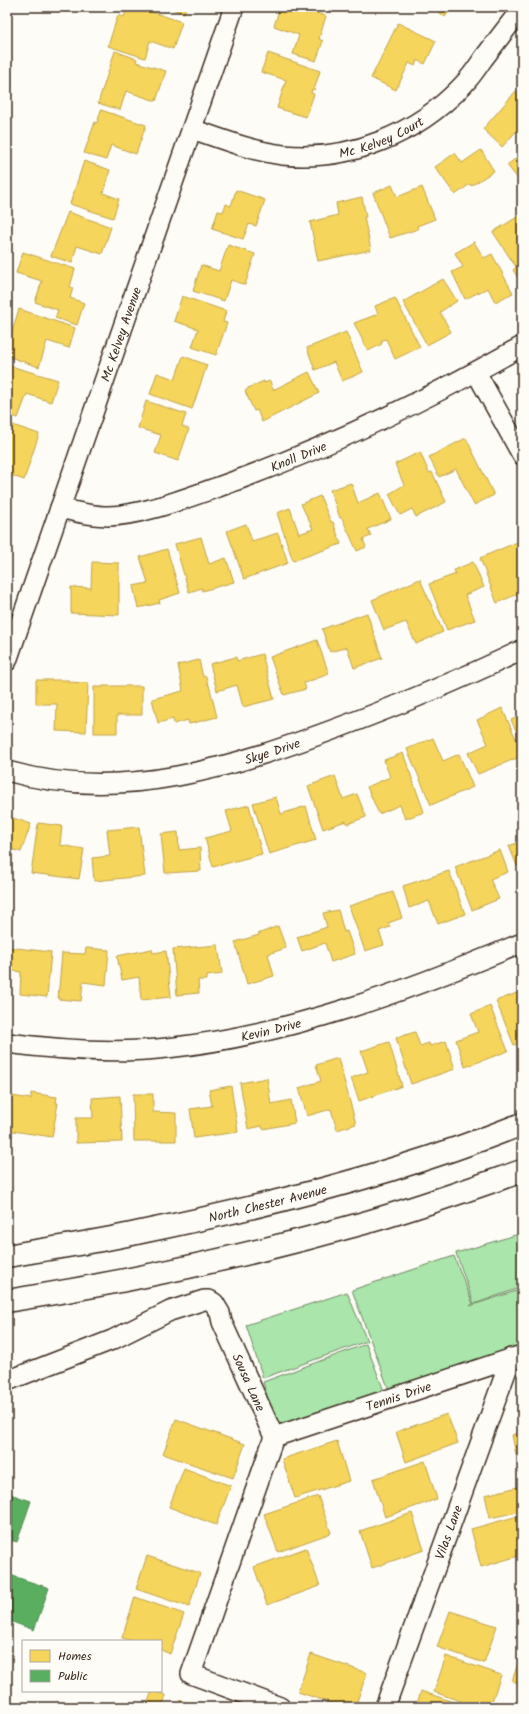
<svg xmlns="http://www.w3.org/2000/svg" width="529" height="1714" font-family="Kalam,sans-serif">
	<rect width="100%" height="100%" fill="#fdfcf7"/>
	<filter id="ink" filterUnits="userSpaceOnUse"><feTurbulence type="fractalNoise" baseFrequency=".025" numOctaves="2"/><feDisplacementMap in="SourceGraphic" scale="8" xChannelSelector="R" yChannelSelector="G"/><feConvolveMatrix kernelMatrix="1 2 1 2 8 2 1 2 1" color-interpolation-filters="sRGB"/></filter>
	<g filter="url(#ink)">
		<path fill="#aae5ab" stroke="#728864" d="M522,1233V1287L474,1304L456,1253Z
			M454,1256L473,1304L470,1306L522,1289V1346L390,1393L352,1290Z
			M347,1292L367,1341L263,1378L246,1325Z
			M366,1344L386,1396L277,1430L263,1382Z"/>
		<path fill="#f6d55c" stroke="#bea249" d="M127,7H137L182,22L173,49L150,41L145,58L108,46L118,15L124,17Z
			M165,7H186L184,13Z
			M280,7H298L326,16L319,39L323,41L316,61L293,54L299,35L274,26Z
			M310,7H330L327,12Z
			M432,7H452L445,17Z
			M398,23L436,41L425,64L417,60L415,66L409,63L396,90L371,78Z
			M115,51L137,59L136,62L166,71L156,101L126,91L120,110L98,103Z
			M268,53L320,71L314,90L312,89L311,93L314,94L306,117L277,108L286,80L261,72Z
			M516,91L522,96V125L502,147L483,129Z
			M101,110L146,125L136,154L111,145L106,160L84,153L95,122L97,123Z
			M481,150L494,171L471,186L470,184L455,195L435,167L455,153L462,163Z
			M522,154V184L507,165Z
			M84,161L110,170L103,193L119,199L113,218L70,204Z
			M392,185L397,197L422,187L435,219L417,226L418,229L390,238L373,193Z
			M236,190L265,200L256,226L249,224L243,239L212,229L218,211L223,212L226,204L231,206Z
			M362,197L366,217H364L371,250L318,261L310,222L338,215L336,203Z
			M68,212L111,227L102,254L77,246L72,263L51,256Z
			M522,214V284L513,270L516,267L493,232Z
			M474,242L484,258L492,254L513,293L495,302L488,288L465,299L452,272L463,267L455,253Z
			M228,245L255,254L245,285L231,280L224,301L193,291L201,265L219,271Z
			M23,252L75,269L70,287L73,288L70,298L84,303L77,325L55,318L58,310L35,302L42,281L16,273Z
			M443,279L457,301L440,312L451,332L427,345L403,302Z
			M182,296L226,311L223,322L227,323L216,355L192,347L198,329L174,321Z
			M395,298L420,347L395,359L386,339L381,341L382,344L368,351L354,323L378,314L375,306Z
			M19,309L75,328L69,348L47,341L39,367L7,356V347Z
			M346,332L363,372L342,381L334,362L315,370L307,348Z
			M183,356L207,365L192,409L150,394L157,373L175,379Z
			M7,365L58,380L51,402L27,394L18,418L7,414Z
			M309,372L319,393L262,422L257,410L254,411L245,391L248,389V388L264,381V383L270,381L273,390Z
			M146,401L186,414L182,426L189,429L178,461L155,453L161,435L138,428Z
			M7,423L39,434L24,480L7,474Z
			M466,438L494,495L474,505L456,469L439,477L429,457Z
			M420,452L429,473L432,472L446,502L416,517L412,509L400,515L389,494L404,485L395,464Z
			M351,483L358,503L380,493L391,519L368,529L371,536L363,539L366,547L357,551L342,518H340L330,490Z
			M320,496L331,522H333L341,544L293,561L277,513L290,508L299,534L313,529L301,504Z
			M7,508L12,509L7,526Z
			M246,524L252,541L278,533L288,563L244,579L227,531Z
			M201,537L209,564L226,558L234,582L202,591V588L189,592L175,544Z
			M522,540V568L518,569L522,579V592L497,603L480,558Z
			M167,549L180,593L159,600L160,603L138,608L133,586L148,583L140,557Z
			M92,562L119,563V615L71,613V587L91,588Z
			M473,562L484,587L465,595L475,620L447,630L429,584L456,574L454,570Z
			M420,579L443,632L416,644L406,622L384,630L372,600Z
			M367,613L382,658L354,668L347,647L330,652L322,629Z
			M317,640L329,674L304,683L306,689L284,695L270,657Z
			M262,654L274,699L243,707L237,685L217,691L210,664L236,657L237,661Z
			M199,660L203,677L206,676L208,685H209L217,717L189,724L188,720L174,724L173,719L158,723L152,699L183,691L178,665Z
			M36,680H69L68,682L88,683L86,732L56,731L57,704H36Z
			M103,686H142V715H117V733H94V687H103Z
			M502,708L522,752V756L478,774L468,753L488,744L477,720Z
			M522,715V743L511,720Z
			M433,738L443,761L459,754L473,787L431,805L407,749Z
			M403,753L424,812L405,819L400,805L379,814L367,787L390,777L384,760Z
			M335,776L343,799L357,794L366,817L347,824L346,821L323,829L308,786Z
			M276,797L281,814L306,806L316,840L269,854L253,803Z
			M249,805L262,854L213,867L205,838L232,831L226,811Z
			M7,816L31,824L21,852L7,848Z
			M38,823L62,826L60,845L84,849L79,879L31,873Z
			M139,827L145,876L94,881L92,858L110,856L107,830Z
			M178,832L179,850L200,848L201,871L165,873L161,834Z
			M522,841V863L517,866L509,846Z
			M500,850L508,872L490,879L499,899L472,910L455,867Z
			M449,871L465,914L438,924L429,901L409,908L403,886Z
			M393,892L402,918L388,923L390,927L379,931L384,945L365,951L349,906Z
			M338,910L344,932L347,931L355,954L331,962L325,943L302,951L297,937L327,927L323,913Z
			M278,926L286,948L268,954L274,976L247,984L235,942L259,935L258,934Z
			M218,945L222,974L207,976V980H198L199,993L177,995L173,949Z
			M7,947L51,952L47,997L20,994L21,972L7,970Z
			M86,948L109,950L106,985L83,982L81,1001L58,999L62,953L85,954Z
			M152,949L153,953L166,951L171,997L141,1000L139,977L122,980L117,956Z
			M522,991V1041L514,1045L496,1001Z
			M490,1006L508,1051L465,1067L456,1040L478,1032L471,1014Z
			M415,1032L420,1046L429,1043L430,1046L446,1041L455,1069L411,1084L396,1038Z
			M389,1042L402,1086L359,1101L351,1078L368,1072L361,1051Z
			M338,1058L356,1124L337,1130L331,1109L307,1116L299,1088L321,1081L316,1065Z
			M267,1078L271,1104L291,1100L295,1123L263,1129L262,1126L248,1129L240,1083Z
			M231,1086L238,1132L194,1138L190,1109L212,1106L209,1090Z
			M31,1093L57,1097L56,1103H58L52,1137L7,1130L12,1096L31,1099Z
			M133,1094H153V1112L176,1113V1141H134Z
			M120,1096L122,1142L76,1143V1118H93L92,1098Z
			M447,1414L458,1443L406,1462L396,1432Z
			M176,1419L245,1444L233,1478L163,1454Z
			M522,1432V1454L516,1455L512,1435Z
			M337,1441L349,1481L295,1498L282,1459Z
			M425,1461L437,1499L385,1517L373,1479Z
			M184,1468L231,1486L216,1525L169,1507Z
			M522,1486V1511L490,1518L485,1495Z
			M318,1496L331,1533L278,1552L264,1514Z
			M412,1513L424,1550L372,1568L360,1531Z
			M518,1516L522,1531V1555L481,1567L471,1529Z
			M306,1548L320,1586L267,1605L254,1567Z
			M147,1556L200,1573L189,1607L136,1589Z
			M135,1597L184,1614L170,1654L161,1650V1641H133L122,1638Z
			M450,1611L497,1626L484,1663L437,1647Z
			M522,1652V1684L512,1681Z
			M311,1654L367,1673L355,1707H343L298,1692Z
			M446,1656L501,1675L490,1707H478L434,1692Z
			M152,1691L166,1695L162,1707H146Z
			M421,1691L468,1707H416Z
			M522,1694V1707H518Z
			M180,1700L200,1707H178Z"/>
		<path fill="#5aae61" stroke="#51864d" d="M7,1493L31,1501L17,1542L7,1539Z
			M7,1574L49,1588L34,1630L7,1620Z"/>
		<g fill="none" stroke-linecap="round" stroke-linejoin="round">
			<g stroke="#3b2a1e" stroke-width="22">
				<g id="minor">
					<path id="s1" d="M192,129C222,139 251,151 283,155C350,162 417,134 463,85C471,77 477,68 483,59C496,42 509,25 522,8"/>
					<path d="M476,372L522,455"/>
					<path id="s2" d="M60,508C76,512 91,516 108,516C141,516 189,497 221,486C327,448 424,402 522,346"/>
					<path id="s3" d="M7,661L234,7"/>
					<path id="s4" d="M7,771C122,804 236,766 343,726C404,703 464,678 522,650"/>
					<path id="s5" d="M7,1043C60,1050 114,1054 167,1048C290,1035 409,990 522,943"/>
					<path id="s6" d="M7,1381L112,1340L170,1311L204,1300H209L214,1303L220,1313L222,1322L274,1437L191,1674L280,1707"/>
					<path id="s7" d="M274,1437L519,1356"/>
					<path id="s8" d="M385,1707L511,1358"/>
				</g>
			</g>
			<g stroke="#3b2a1e" stroke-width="25">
				<g id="major">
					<path id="s9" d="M7,1256C52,1248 97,1242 141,1232C268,1206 402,1172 522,1124"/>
					<path d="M7,1301C128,1282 247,1256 364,1223C417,1208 470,1189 522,1171"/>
				</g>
			</g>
			<use href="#minor" stroke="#fdfcf7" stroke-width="19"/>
			<use href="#major" stroke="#fdfcf7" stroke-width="22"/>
		</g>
	</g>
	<g text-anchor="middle" stroke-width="4" stroke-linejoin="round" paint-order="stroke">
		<g font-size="13" fill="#3b2a1e" stroke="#fdfcf7">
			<text dy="5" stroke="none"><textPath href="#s1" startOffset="196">Mc Kelvey Court</textPath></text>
			<text dy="5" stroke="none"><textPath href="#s3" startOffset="346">Mc Kelvey Avenue</textPath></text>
			<text dy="5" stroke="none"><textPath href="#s2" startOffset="249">Knoll Drive</textPath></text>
			<text dy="5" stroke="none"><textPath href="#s4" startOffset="270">Skye Drive</textPath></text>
			<text dy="5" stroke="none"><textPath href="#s5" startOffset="266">Kevin Drive</textPath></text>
			<text dy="5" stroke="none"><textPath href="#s9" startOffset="266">North Chester Avenue</textPath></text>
			<text dy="5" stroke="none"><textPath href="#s6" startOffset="311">Sousa Lane</textPath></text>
			<text dy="5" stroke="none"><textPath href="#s7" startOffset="131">Tennis Drive</textPath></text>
			<text dy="5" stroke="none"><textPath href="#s8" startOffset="186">Vilas Lane</textPath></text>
		</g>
	</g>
	<rect width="529" height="1714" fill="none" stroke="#fdfcf7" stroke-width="24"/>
	<rect x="12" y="12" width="505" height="1690" fill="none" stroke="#3b2a1e" stroke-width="1.5" filter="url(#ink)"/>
	<rect x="22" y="1640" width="140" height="52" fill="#fdfcf7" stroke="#afa8a0"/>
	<rect x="30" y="1650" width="20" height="12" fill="#f6d55c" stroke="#afa8a0"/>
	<text x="58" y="1660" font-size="12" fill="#3b2a1e">Homes</text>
	<rect x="30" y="1670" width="20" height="12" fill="#5aae61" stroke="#afa8a0"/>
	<text x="58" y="1680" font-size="12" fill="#3b2a1e">Public</text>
</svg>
